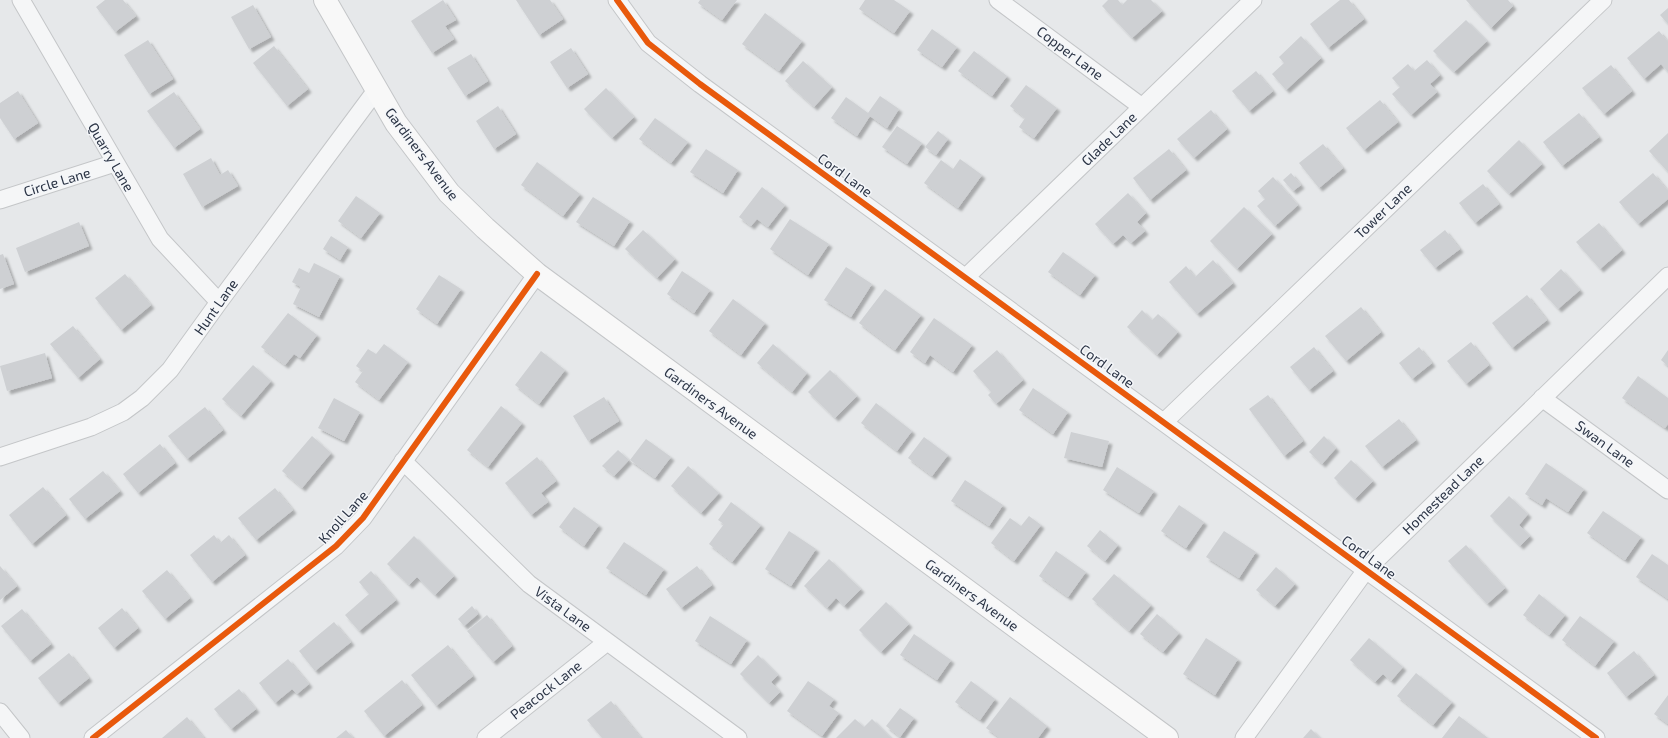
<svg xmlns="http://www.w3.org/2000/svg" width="1668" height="738" font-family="'Exo 2',sans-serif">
	<defs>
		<filter id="shadow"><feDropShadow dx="3.5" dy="3.5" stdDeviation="1" flood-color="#0004"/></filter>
	</defs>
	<rect width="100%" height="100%" fill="#e6e8ea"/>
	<path fill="#ced0d3" filter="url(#shadow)" d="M105,0H123L136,16L115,32L96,7Z
		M443,0L456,20L445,26L454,39L432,53L411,21Z
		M516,0H550L563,19L539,35Z
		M700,0H737L722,20L698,3Z
		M865,0H894L910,11L894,33L859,9Z
		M1108,0H1118L1122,5L1127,0H1151L1162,11L1132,38L1102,6Z
		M1340,0H1349L1364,19L1328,48L1310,24Z
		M1466,0H1508L1513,6L1491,28Z
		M253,5L271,37L249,49L231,17Z
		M1668,8V24L1660,15Z
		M765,13L802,41L779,71L742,44Z
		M1466,20L1487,41L1454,72L1433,51Z
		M932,29L957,47L942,67L917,50Z
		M1659,31L1668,42V72L1661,64L1644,79L1627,58Z
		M1301,36L1321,58L1286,90L1272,74L1284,63L1279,57Z
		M148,40L173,79L149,94L124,55Z
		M274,46L308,89L287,106L253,63Z
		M571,48L588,74L567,88L550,62Z
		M974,51L1007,76L992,96L958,71Z
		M471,54L488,81L465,96L447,68Z
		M1427,60L1440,75L1430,84L1437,92L1411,115L1392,94L1400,87L1392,78L1408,64L1414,71Z
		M803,61L832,87L814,107L785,81Z
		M1611,65L1632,91L1604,114L1582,88Z
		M1256,71L1273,91L1249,111L1232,91Z
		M1026,85L1057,108L1034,138L1019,127L1025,118L1010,106Z
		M606,88L634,117L612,138L584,109Z
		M18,91L38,123L14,139L0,118V103Z
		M174,92L200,129L174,148L147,111Z
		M880,96L899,109L887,128L870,116L857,136L831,118L846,97L868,113Z
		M1380,100L1398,122L1364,150L1346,128Z
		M498,106L516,134L494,149L476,121Z
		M1211,110L1227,129L1194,158L1177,139Z
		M1579,113L1599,137L1562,166L1543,142Z
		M655,118L688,142L671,163L639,139Z
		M897,126L922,143L907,164L882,147Z
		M938,131L948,139L936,155L925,147Z
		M1668,133V172L1649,151Z
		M1519,140L1542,164L1509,194L1487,171Z
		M1323,144L1343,168L1319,188L1299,163Z
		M706,149L738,170L723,193L690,172Z
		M1169,149L1186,170L1150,200L1133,178Z
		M211,158L220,175L228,170L238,186L202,207L183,174Z
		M960,159L982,175L958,208L924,183L941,160L953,169Z
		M537,162L580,194L563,216L521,185Z
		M1291,173L1301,185L1293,191L1283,180Z
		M1653,173L1668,191V199L1638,224L1619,202Z
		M1273,177L1298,205L1275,226L1257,206L1265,199L1258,191Z
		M1483,184L1499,204L1475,223L1459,203Z
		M762,187L785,205L768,227L757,219L751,226L739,217Z
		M1128,193L1146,213L1137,222L1145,231L1131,243L1123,235L1113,244L1095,224Z
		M356,196L380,213L361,238L338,221Z
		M593,197L630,221L614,246L576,222Z
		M1244,207L1272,234L1237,269L1210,241Z
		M790,219L829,244L808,275L770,249Z
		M79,222L89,246L25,272L16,248Z
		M1599,223L1622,250L1600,269L1576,242Z
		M643,230L675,259L657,278L625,249Z
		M1445,230L1460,249L1435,268L1420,250Z
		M331,236L348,247L340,260L323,249Z
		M1063,252L1095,275L1080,295L1048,272Z
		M3,254L14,284L0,289V255Z
		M1213,260L1233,283L1197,314L1169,282L1186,266L1195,277Z
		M314,263L340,276L319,317L293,304L301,287L292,282L299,268L309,273Z
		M846,267L872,284L851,317L824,300Z
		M1561,269L1580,290L1558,309L1540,289Z
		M682,271L710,290L694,313L667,294Z
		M125,274L151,305L121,330L95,298Z
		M439,275L461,289L437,324L416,309Z
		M885,289L921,315L895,350L859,323Z
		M1527,295L1547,320L1512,348L1492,323Z
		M733,299L765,323L741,355L709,331Z
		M1361,307L1381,332L1346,361L1325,336Z
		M1142,310L1152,320L1158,314L1178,332L1157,355L1127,327Z
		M288,313L317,335L300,358L294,354L285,365L261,347Z
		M934,318L972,345L953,372L930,355L925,363L910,352Z
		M73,326L100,359L78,378L50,344Z
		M1471,342L1489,365L1466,384L1447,361Z
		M384,344L408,362L379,400L355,382L363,371L356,366L368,349L376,354Z
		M773,344L807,373L792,392L757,363Z
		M1314,347L1333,371L1309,390L1290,367Z
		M1419,347L1432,363L1412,379L1399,363Z
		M997,350L1023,380L996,404L988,395L991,392L973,371Z
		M1668,350V366L1661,360Z
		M541,351L565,370L539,404L515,385Z
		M45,353L52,378L7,391L0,366Z
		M253,365L271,381L241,416L222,399Z
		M830,370L857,396L835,418L808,392Z
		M1638,376L1668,398V424L1665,428L1622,398Z
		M1033,388L1068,412L1053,434L1019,410Z
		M1268,395L1303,441L1284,456L1249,409Z
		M604,397L619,421L588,441L573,416Z
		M334,398L360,412L344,441L318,428Z
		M876,403L912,431L897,451L861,423Z
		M501,406L522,423L488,467L467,450Z
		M205,407L223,430L187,459L168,436Z
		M1399,419L1416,440L1382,467L1365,446Z
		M1071,432L1109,441L1102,467L1064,458Z
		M312,436L331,453L302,488L282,471Z
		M1324,436L1336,448L1322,464L1309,452Z
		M924,437L948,455L932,476L908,458Z
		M646,439L671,457L655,478L630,460Z
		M160,444L175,463L138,493L123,474Z
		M618,450L629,460L614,476L602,466Z
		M537,457L556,481L541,493L548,502L531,515L505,483Z
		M1351,460L1373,481L1355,499L1334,478Z
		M1546,463L1584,489L1568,512L1546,498L1542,505L1525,494Z
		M688,466L719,493L701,513L671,486Z
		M1117,467L1154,491L1139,513L1103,490Z
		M103,471L120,491L85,519L69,499Z
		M965,480L1003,505L989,526L951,501Z
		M43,487L66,515L32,544L9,515Z
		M275,488L293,510L256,540L238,518Z
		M1509,496L1528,514L1519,525L1530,536L1520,546L1490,516Z
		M731,502L761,525L732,562L709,544L724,524L718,520Z
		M1179,505L1204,522L1186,548L1161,531Z
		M574,507L599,525L584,546L559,527Z
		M1603,511L1641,537L1625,560L1587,533Z
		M1029,516L1041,525L1014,561L991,543L1010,518L1021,526Z
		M1100,530L1118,545L1105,561L1087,546Z
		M789,531L816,549L791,586L765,569Z
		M1224,531L1256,552L1239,578L1206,557Z
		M214,535L220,543L229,535L245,555L212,582L190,555Z
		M414,536L454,576L435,595L417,577L409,585L387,564Z
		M624,542L664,569L646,595L606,568Z
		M1466,545L1505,588L1487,604L1448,561Z
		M1056,551L1086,572L1068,597L1039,576Z
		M1652,554L1668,565V599L1636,577Z
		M829,559L861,589L844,606L836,598L827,608L804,586Z
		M0,566L17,586L0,600Z
		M697,566L712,585L681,608L666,589Z
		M1276,567L1295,584L1275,606L1256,590Z
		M167,570L190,598L165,619L142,591Z
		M371,571L396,600L359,631L345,615L369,594L359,582Z
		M1114,574L1151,605L1129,631L1092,599Z
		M1539,594L1565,615L1549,635L1523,615Z
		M886,602L909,624L881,652L859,630Z
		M472,606L478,614L464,626L458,619Z
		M122,608L138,628L114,648L98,628Z
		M22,609L51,644L30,661L1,626Z
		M1157,614L1179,633L1163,652L1140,634Z
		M487,615L512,646L493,662L467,631Z
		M710,616L747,640L731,664L695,641Z
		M1580,616L1614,641L1595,666L1562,640Z
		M334,622L351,642L315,671L299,651Z
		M914,634L951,660L937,680L900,655Z
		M1206,638L1238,659L1215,695L1183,674Z
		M1369,638L1403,667L1391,681L1383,674L1375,682L1350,660Z
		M448,645L473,676L436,706L411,675Z
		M1634,651L1654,675L1626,697L1607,673Z
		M69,653L89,678L58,703L38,678Z
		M758,655L778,675L771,682L780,692L769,703L740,674Z
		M288,659L309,684L297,694L292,689L275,703L259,683Z
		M1416,673L1452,702L1433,725L1397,696Z
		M402,680L422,705L384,736L364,711Z
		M808,681L834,699L829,706L839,713L822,736L787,711Z
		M971,681L995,699L980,720L955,702Z
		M239,689L256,709L231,729L214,709Z
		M1668,695V724L1654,714Z
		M1010,697L1047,726L1038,738H1000L986,728Z
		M611,701L641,738H602L587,720Z
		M900,708L914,718L900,737L886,726Z
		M1459,716L1488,738H1442Z
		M187,717L204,738H162Z
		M855,719L864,727L872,719L891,738H836Z
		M1311,729L1320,738H1303Z
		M346,730L353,738H336Z"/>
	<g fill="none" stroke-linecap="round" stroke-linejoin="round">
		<g stroke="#c4c6c8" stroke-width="19">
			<path id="minor" d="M21,0L160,239L219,302
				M617,0L648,43L700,84L1596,738
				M998,0L1142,107
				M0,200L115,163
				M966,277L1253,0
				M1542,398L1668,490
				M1164,422L1603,0
				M0,457L91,427L123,412L142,398L170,370L219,302L377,89
				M403,461L529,584L738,738
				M0,712L21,738
				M93,738L336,546L363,518L537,274
				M486,738L607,642
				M1244,738L1366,570L1668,276"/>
		</g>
		<g stroke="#c4c6c8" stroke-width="24">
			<path id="secondary" d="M325,0L396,123L449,193L485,228L537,274L1167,738"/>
		</g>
		<use href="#minor" stroke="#f5f6f7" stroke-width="17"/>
		<use href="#secondary" stroke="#f8f8f8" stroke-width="22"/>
		<g stroke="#f4f6f9" stroke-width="8">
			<path id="cycleway" d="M617,0L648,43L700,84L1596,738
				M93,738L336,546L363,518L537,274"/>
		</g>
		<use href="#cycleway" stroke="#e8590c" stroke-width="6"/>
	</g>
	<g text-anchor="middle" stroke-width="3" stroke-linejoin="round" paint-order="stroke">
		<g font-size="14" fill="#2b3445" stroke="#f4f6f9">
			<text transform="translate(1070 53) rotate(37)" y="5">Copper Lane</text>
			<text transform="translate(1109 139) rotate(-44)" y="5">Glade Lane</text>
			<text transform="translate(422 154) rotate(53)" y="5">Gardiners Avenue</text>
			<text transform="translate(111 157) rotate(60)" y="5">Quarry Lane</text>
			<text transform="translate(845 175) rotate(36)" y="5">Cord Lane</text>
			<text transform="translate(57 182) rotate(-17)" y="5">Circle Lane</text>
			<text transform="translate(1383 211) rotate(-44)" y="5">Tower Lane</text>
			<text transform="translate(216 307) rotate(-55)" y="5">Hunt Lane</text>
			<text transform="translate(1107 366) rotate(36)" y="5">Cord Lane</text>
			<text transform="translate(711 403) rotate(36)" y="5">Gardiners Avenue</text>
			<text transform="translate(1605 444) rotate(36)" y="5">Swan Lane</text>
			<text transform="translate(1443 495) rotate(-44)" y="5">Homestead Lane</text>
			<text transform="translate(343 517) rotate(-48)" y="5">Knoll Lane</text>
			<text transform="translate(1369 557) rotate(36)" y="5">Cord Lane</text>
			<text transform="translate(972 595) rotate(36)" y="5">Gardiners Avenue</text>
			<text transform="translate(563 609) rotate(36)" y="5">Vista Lane</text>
			<text transform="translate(546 690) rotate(-38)" y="5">Peacock Lane</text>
		</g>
	</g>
</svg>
